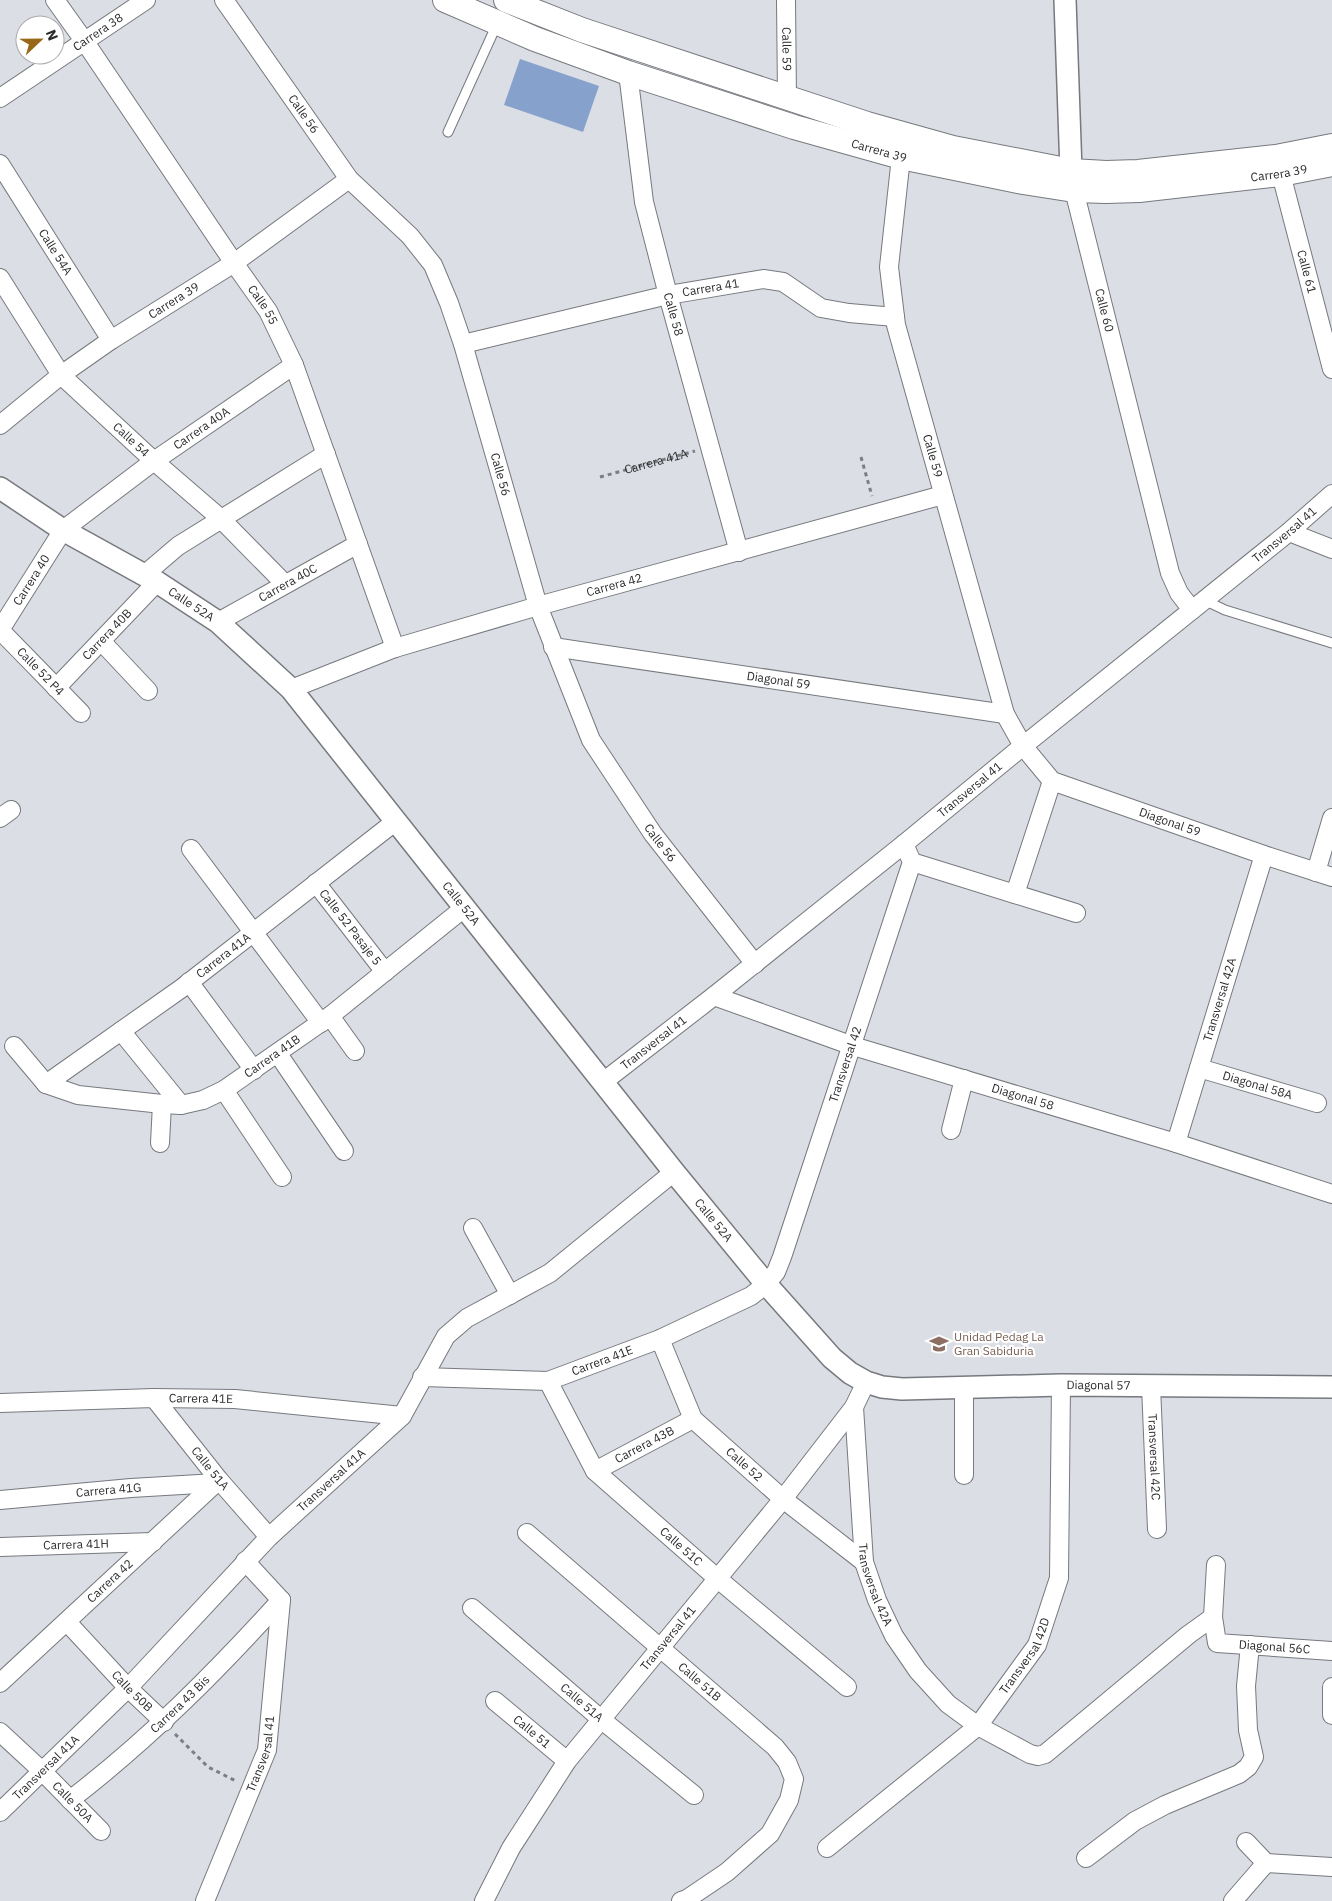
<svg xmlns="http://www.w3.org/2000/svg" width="1332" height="1901" font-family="'IBM Plex Sans',sans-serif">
	<rect width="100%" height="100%" fill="#dbdee4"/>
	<path fill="#86a1cc" d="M520,59L599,86L583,132L504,105Z"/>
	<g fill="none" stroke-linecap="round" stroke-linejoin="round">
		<g stroke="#76797e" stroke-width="11">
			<path id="service" d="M448,132L497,24
				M1204,600L1225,610L1332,643"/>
		</g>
		<g stroke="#76797e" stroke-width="20">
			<g id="minor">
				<path id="s2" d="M55,0L85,42L234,263L268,311L294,365L395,648"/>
				<path id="s3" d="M224,0L349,179L410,236L433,265L449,303L463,344L538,606L591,740L653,834L755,964"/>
				<path id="s4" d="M786,0L787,97"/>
				<path id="s5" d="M628,73L644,202L668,295L739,552"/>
				<path id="s6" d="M0,98L146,0"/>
				<path id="s7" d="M901,157L889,267L896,325L1005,714L1023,746L1052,781L1264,855L1332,877"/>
				<path id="s8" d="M0,164L111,340"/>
				<path id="s9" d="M1281,174L1332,369"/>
				<path id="s10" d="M1074,190L1170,573L1179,593L1192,610"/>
				<path id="s11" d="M0,278L61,375L154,461L220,518L285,584"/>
				<path id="s12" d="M463,344L668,295L763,279L783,282L821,308L849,313L895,317"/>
				<path id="s13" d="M0,425L61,375L111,340L234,263L349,179"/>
				<path d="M1289,532L1332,549"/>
				<path d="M144,575L178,546L326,454"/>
				<path id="s14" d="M218,622L358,544"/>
				<path id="s15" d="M0,630L63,530L154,461L294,365"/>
				<path id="s16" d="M0,630L81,713"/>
				<path d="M101,641L148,691"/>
				<path id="s17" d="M553,647L1005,714"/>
				<path id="s18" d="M56,688L157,582"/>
				<path id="s19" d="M291,689L395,648L538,606L943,495"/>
				<path d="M0,818L11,810"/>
				<path d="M191,849L321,1023"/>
				<path d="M912,862L1076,913"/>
				<path d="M1316,872L1332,818"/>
				<path id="s20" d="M316,883L385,972"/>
				<path d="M1015,894L1052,781"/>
				<path d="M189,982L254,1070"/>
				<path id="s21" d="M714,996L853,1046L1176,1143L1332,1194"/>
				<path d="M330,1016L355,1051"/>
				<path d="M121,1031L181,1105"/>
				<path d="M14,1046L46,1084"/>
				<path d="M278,1054L344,1151"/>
				<path id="s22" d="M1199,1068L1317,1103"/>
				<path id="s23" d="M603,1082L714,996L904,844L1023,746L1289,532L1332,494"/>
				<path id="s24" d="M46,1084L78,1095L162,1104L181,1105L203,1100L224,1090L330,1016L464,908"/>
				<path id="s25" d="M46,1084L182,988L396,821"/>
				<path d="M224,1090L282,1177"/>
				<path d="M951,1130L964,1079"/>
				<path d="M160,1143L162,1104"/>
				<path id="s26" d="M1176,1143L1264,855"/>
				<path d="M473,1228L510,1295"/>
				<path id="s27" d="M660,1339L693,1419L783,1499L864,1562"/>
				<path id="s28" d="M422,1377L548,1381L660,1339L751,1296L766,1284L776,1272L782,1257L912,862L904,844"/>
				<path id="s29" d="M548,1381L595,1471L718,1579L847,1687"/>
				<path id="s30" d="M1151,1386L1157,1529"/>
				<path d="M964,1387V1475"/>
				<path id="s31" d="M154,1398L219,1480L269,1537"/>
				<path id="s32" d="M0,1403L154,1398L235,1399L402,1416"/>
				<path id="s33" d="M854,1407L864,1562L877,1600L894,1636L918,1671L948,1704L978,1726L1030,1754L1038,1756L1045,1754L1188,1635L1213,1617"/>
				<path id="s34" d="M595,1471L693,1419"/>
				<path id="s35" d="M0,1500L131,1488L216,1483"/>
				<path id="s36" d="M527,1533L775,1747L787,1762L794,1779L789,1800L770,1834L727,1872L687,1899L681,1901"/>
				<path id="s37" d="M0,1547L153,1542"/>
				<path d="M245,1561L281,1600"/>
				<path id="s38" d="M1216,1565L1213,1617L1217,1643L1332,1651"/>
				<path id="s39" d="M472,1608L602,1720L694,1795"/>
				<path id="s40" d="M67,1622L128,1688L164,1722"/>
				<path id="s41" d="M0,1683L219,1480"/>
				<path id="s42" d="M495,1701L567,1761"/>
				<path d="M1332,1715V1687"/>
				<path id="s43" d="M0,1732L41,1770L101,1831"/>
				<path id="s44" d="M70,1800C149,1739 214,1674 281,1600"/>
				<path id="s45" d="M0,1812L128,1688L269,1537L402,1416L446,1336L467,1318L550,1273L674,1172"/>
				<path d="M1246,1842L1266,1863"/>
				<path id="s46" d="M827,1848L978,1726L1037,1645L1059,1578L1061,1385"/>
				<path d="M1086,1858L1135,1821L1165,1805L1239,1774L1248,1767L1254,1757L1248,1730L1246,1686L1250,1645"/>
				<path d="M1266,1863L1332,1867"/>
				<path id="s47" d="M205,1901L267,1750L281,1600"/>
				<path id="s48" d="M484,1901L511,1848L567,1761L783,1499L854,1407L866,1382"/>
				<path d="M1233,1901L1266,1863"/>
			</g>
		</g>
		<g stroke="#76797e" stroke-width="24">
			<g id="tertiary">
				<path d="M1065,0L1071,171L1073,187"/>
				<path id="s49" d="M0,488L63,530L157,582L218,622L291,689L674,1172L766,1284L832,1358L850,1373L866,1382L882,1387L902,1389L1061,1385L1332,1387"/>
			</g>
		</g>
		<g stroke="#76797e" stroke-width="26">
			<g id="secondary">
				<path id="s50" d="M445,0L535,39L628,73L794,127L901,157L1023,182L1074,190L1106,191L1139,190L1281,174L1332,164"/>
				<path d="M506,0L582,30L867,124L953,148L1071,171L1106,173L1138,172L1276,157L1332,146"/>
			</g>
		</g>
		<g stroke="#7c7e82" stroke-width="3" stroke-dasharray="4 4" stroke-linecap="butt">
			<path d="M861,457L872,496"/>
			<path id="s1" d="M600,477L695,451"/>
			<path d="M175,1734L208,1767L236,1781"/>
		</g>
		<use href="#service" stroke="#fff" stroke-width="9"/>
		<use href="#minor" stroke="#fff" stroke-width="18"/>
		<use href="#tertiary" stroke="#fff" stroke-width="21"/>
		<use href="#secondary" stroke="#fff" stroke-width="24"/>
	</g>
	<defs>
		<g id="school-bare" transform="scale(1.5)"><path d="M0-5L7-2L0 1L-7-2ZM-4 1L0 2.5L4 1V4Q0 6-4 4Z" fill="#8d6e63" stroke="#fff" stroke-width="2.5" paint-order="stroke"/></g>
	</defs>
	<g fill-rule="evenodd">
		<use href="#school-bare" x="939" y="1344"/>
	</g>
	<g text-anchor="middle" stroke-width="4.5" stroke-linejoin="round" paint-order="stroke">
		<g font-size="12" fill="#2a2b2d" stroke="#fff">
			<text dy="4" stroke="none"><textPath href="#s6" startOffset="118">Carrera 38</textPath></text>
			<text dy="4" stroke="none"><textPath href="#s4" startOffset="49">Calle 59</textPath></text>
			<text dy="4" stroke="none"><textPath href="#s3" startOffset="139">Calle 56</textPath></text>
			<text dy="4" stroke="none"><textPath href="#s50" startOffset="460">Carrera 39</textPath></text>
			<text dy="4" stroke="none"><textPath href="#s50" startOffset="865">Carrera 39</textPath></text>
			<text dy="4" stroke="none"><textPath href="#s8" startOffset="104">Calle 54A</textPath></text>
			<text dy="4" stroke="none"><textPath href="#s9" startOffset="101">Calle 61</textPath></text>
			<text dy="4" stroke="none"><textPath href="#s12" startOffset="254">Carrera 41</textPath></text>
			<text dy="4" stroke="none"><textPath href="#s13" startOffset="214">Carrera 39</textPath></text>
			<text dy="4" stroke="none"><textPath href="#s2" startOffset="369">Calle 55</textPath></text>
			<text dy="4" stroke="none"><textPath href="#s10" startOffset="124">Calle 60</textPath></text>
			<text dy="4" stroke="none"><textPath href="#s5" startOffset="246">Calle 58</textPath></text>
			<text dy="4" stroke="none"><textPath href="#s15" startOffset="290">Carrera 40A</textPath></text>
			<text dy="4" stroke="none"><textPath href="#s11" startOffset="210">Calle 54</textPath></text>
			<text dy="4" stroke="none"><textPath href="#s7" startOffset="305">Calle 59</textPath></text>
			<text dy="4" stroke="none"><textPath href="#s1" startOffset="58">Carrera 41A</textPath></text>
			<text dy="4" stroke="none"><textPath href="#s3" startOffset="559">Calle 56</textPath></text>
			<text dy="4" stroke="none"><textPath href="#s23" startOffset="874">Transversal 41</textPath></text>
			<text dy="4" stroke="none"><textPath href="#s15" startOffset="59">Carrera 40</textPath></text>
			<text dy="4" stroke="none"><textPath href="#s14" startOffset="80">Carrera 40C</textPath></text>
			<text dy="4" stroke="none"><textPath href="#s19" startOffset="340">Carrera 42</textPath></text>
			<text dy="4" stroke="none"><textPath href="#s49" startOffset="224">Calle 52A</textPath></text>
			<text dy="4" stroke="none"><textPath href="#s18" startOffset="74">Carrera 40B</textPath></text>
			<text dy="4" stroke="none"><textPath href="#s16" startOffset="58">Calle 52 P4</textPath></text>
			<text dy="4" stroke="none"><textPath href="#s17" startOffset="228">Diagonal 59</textPath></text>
			<text dy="4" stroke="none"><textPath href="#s23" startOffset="469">Transversal 41</textPath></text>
			<text dy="4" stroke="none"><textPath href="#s7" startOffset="780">Diagonal 59</textPath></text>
			<text dy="4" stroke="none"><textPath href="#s3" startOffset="964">Calle 56</textPath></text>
			<text dy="4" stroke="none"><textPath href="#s49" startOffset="629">Calle 52A</textPath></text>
			<text dy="4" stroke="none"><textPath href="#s20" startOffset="56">Calle 52 Pasaje 5</textPath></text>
			<text dy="4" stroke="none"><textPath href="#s25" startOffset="219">Carrera 41A</textPath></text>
			<text dy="4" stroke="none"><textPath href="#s26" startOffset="150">Transversal 42A</textPath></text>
			<text dy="4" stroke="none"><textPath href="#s23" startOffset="64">Transversal 41</textPath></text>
			<text dy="4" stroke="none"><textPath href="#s24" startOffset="242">Carrera 41B</textPath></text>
			<text dy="4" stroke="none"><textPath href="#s28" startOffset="600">Transversal 42</textPath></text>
			<text dy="4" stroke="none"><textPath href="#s22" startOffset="61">Diagonal 58A</textPath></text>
			<text dy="4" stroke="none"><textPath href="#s21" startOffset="325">Diagonal 58</textPath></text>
			<text dy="4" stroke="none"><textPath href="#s49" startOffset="1034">Calle 52A</textPath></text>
			<text dy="4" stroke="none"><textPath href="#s28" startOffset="184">Carrera 41E</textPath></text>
			<text dy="4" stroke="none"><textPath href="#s49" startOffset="1491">Diagonal 57</textPath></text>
			<text dy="4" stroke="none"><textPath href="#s32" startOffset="201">Carrera 41E</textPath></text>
			<text dy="4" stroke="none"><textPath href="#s34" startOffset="56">Carrera 43B</textPath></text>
			<text dy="4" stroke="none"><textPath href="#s30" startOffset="71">Transversal 42C</textPath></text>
			<text dy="4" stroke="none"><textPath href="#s27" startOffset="155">Calle 52</textPath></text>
			<text dy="4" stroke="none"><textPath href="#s31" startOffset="90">Calle 51A</textPath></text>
			<text dy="4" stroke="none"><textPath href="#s45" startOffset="469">Transversal 41A</textPath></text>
			<text dy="4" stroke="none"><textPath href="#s35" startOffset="109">Carrera 41G</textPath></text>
			<text dy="4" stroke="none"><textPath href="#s37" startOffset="76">Carrera 41H</textPath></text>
			<text dy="4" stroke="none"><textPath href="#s29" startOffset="216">Calle 51C</textPath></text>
			<text dy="4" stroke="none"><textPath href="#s41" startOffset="150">Carrera 42</textPath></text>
			<text dy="4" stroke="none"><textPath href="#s33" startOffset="180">Transversal 42A</textPath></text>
			<text dy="4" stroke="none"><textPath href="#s48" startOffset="322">Transversal 41</textPath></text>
			<text dy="4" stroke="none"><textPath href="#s38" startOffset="136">Diagonal 56C</textPath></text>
			<text dy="4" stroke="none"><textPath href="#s46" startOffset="279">Transversal 42D</textPath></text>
			<text dy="4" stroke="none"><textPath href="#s36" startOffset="228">Calle 51B</textPath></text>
			<text dy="4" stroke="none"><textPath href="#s40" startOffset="95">Calle 50B</textPath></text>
			<text dy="4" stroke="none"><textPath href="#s39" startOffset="145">Calle 51A</textPath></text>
			<text dy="4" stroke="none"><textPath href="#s44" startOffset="146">Carrera 43 Bis</textPath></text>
			<text dy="4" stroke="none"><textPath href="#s42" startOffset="48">Calle 51</textPath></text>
			<text dy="4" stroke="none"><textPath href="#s47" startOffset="158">Transversal 41</textPath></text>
			<text dy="4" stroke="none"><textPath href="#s45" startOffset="64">Transversal 41A</textPath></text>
			<text dy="4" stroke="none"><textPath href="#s43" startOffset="101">Calle 50A</textPath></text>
		</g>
		<g font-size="12" fill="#785e54" stroke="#fff" text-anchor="start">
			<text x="954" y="1341">Unidad Pedag La<tspan x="954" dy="14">Gran Sabiduria</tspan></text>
		</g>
	</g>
	<g transform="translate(40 40) rotate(68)"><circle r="24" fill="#ffffff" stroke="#aaaaab"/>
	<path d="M0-4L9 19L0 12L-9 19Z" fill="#986719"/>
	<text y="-8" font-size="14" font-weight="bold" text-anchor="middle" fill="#2a2b2d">N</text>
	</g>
</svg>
